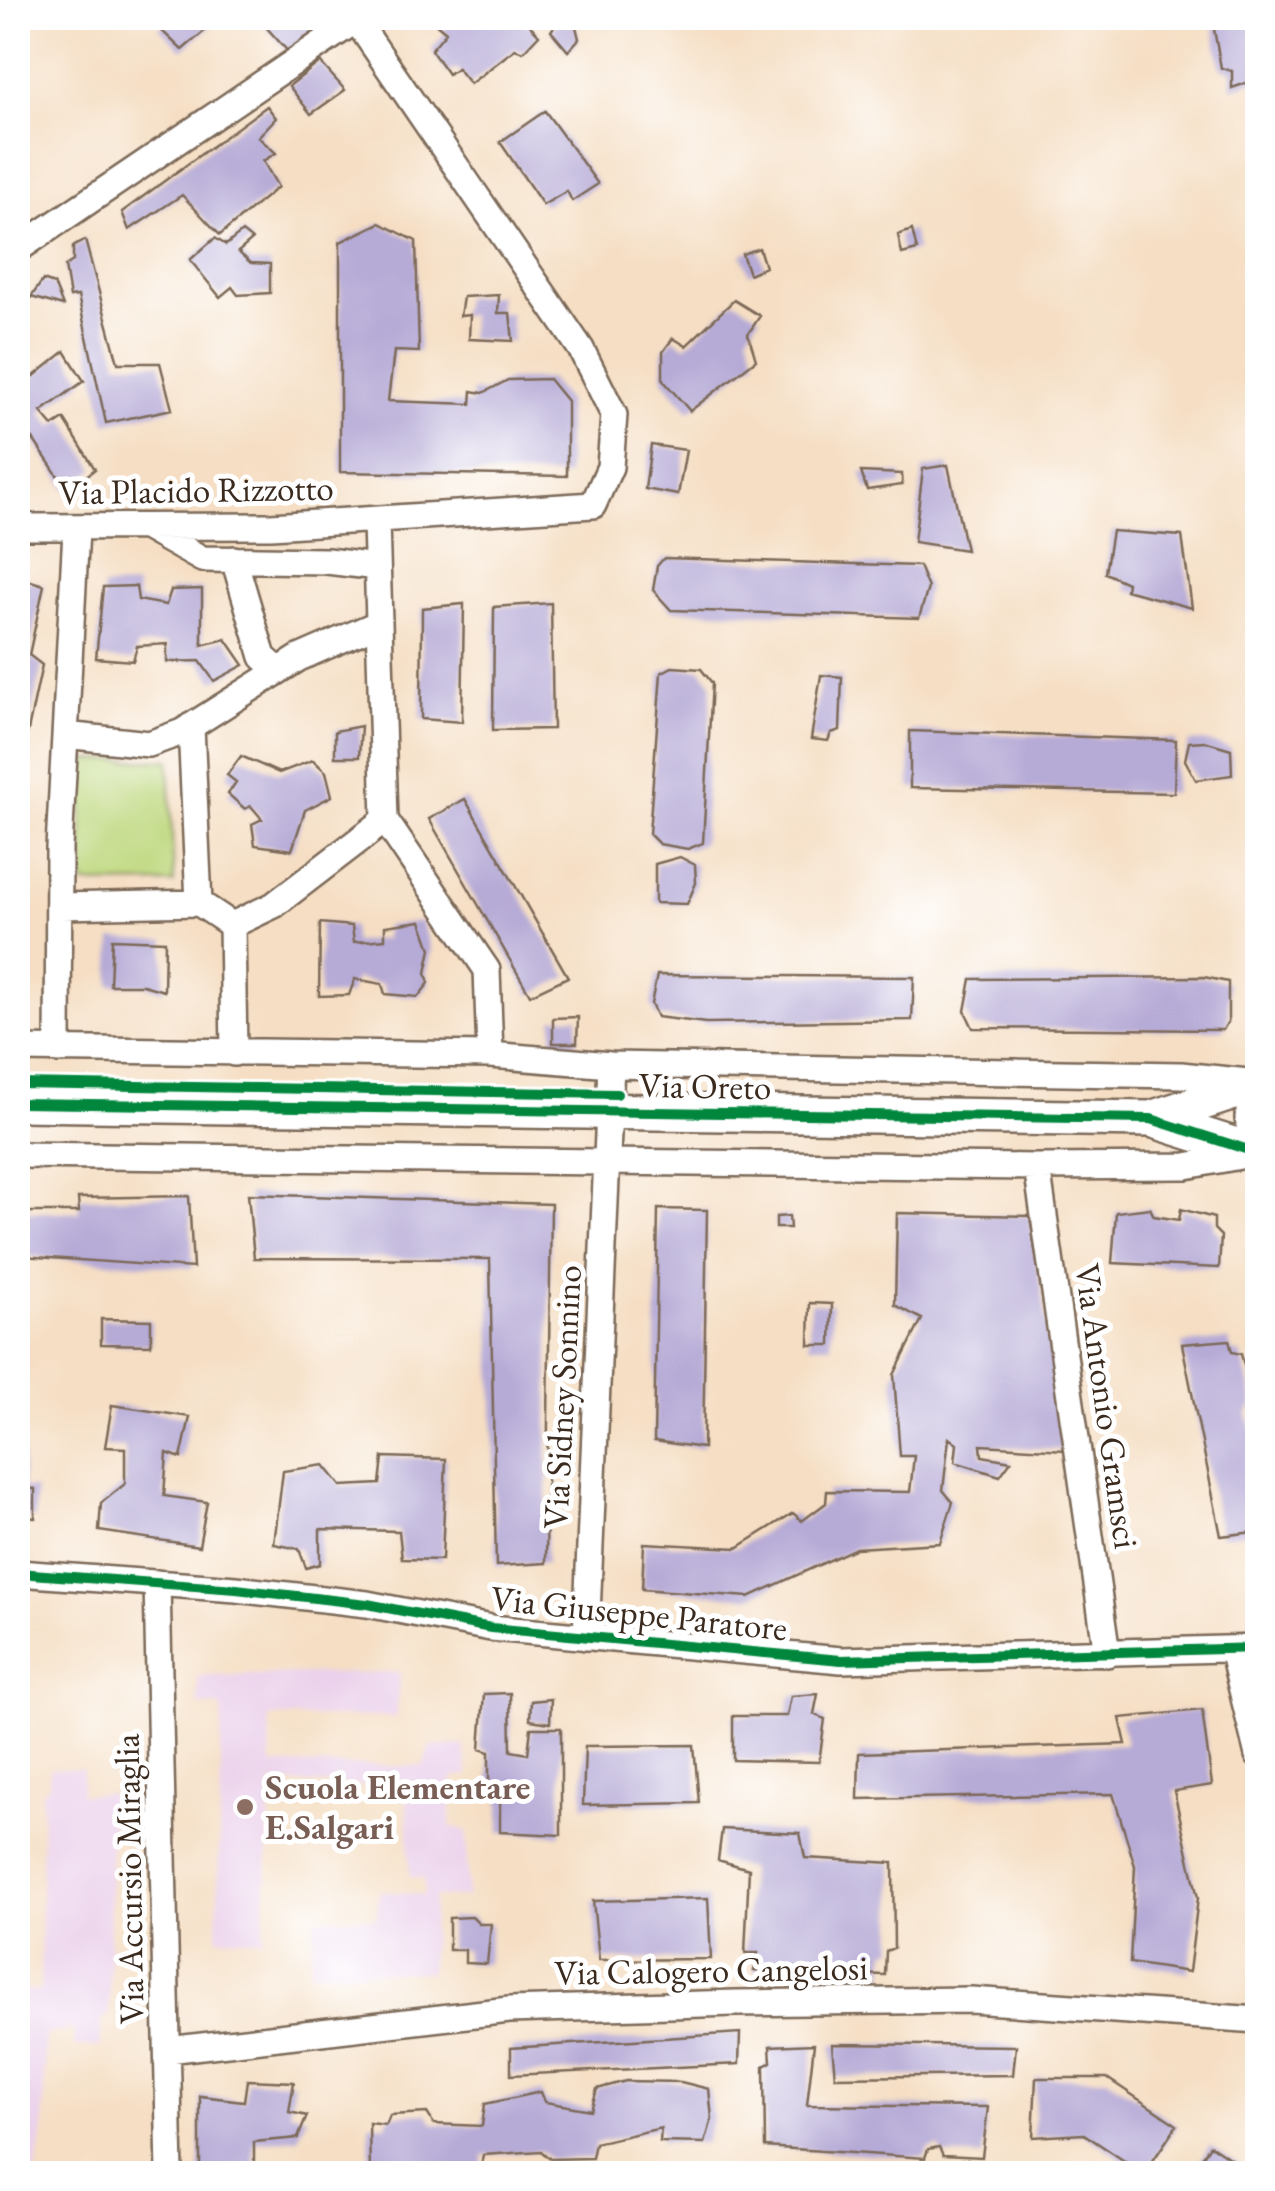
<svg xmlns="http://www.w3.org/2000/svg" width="1275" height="2191" font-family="'EB Garamond',serif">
	<rect width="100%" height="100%" fill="#fff"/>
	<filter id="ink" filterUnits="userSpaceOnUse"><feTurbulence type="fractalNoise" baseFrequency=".01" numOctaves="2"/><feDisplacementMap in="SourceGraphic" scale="20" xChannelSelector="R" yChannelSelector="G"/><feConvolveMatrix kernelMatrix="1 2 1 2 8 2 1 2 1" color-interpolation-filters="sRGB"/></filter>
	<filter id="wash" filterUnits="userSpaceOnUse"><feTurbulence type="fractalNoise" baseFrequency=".0048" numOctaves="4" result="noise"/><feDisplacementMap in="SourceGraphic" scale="40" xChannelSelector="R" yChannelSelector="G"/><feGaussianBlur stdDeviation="2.25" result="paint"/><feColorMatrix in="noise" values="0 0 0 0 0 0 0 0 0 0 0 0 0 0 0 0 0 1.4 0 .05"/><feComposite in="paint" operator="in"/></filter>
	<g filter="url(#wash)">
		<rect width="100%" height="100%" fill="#f5dec3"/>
		<path fill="#ebd1eb" d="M400,1672L396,1717H269L271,1765L423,1766L431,1746L464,1745L468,1775L452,1778L450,1826L467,1831V1897H434L430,1972L310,1971L315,1917L376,1918L379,1891L424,1895V1878L410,1877L406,1787L272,1783L263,1939L217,1937L222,1707L198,1705V1676Z
			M49,1769H83L81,1795L111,1793L109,2016L101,2020V2047H75L73,2028L45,2035L43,2133L36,2172L18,2171V1989L40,1991L42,1792L49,1785Z"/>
		<path fill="#bdd77c" stroke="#7c804d" stroke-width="2.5" d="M82,760H169L174,883L83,884Z"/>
		<g id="blocks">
			<path fill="#b6aad6" d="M176,18H220L182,50L159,28Z
				M258,18H340L292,56Z
				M429,18H523L539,35L523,52L515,49L470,84L457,68L448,74L431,50L446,32Z
				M560,18H574L579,39L568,51L551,31Z
				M1212,18H1258V79L1232,88V71L1221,68Z
				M320,62L345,90L311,114L289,86Z
				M267,106L276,118L258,137L276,153L263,161L278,187L220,235L182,195L129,230L122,212Z
				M545,111L598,184L572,201L567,191L543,205L500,142Z
				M380,223L416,241L419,352L394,351L388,401L471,404L472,391L483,393L508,380L549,379L567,401V476L340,472V242Z
				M912,230L917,250L902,254L898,235Z
				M242,232L252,240L238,252L251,263L270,264V293L238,295L232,287L220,297L190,260L215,238L226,245Z
				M85,240L118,363H160L172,409L106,423L78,296L70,297L65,266L73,261V247Z
				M759,248L765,267L749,274L742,254Z
				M43,280L54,284L63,306L31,297Z
				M499,295L498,313H510L513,341L469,339L470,315L460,316L463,297Z
				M734,300L760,316L748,334L756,360L690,411L663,380V352L673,338L686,346Z
				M65,351L84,381L41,412L53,426L64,419L95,469L68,491L33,439L21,450L25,462L18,466V402L27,396L23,385Z
				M651,445L686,450L678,495L645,489Z
				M948,465L966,550L914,542L923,469Z
				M861,472L902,474V485L867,490Z
				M1112,531L1182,536L1192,608L1126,590L1127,583L1105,573Z
				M664,558L919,566L928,588L919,618L671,610L653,590L657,566Z
				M18,577L44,585L29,655L42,665L27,735L18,733Z
				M136,586L138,600L166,605L171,590L202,589V645L226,639L244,665L214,681L200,661L167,662V644L137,646L133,661L96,658L103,587Z
				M551,603L553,729L493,730L494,607Z
				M464,604L462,722L421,719L422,608Z
				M672,667L701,669L712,683L703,843L688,849L659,844L649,834L661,673Z
				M821,675L842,677L840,730L831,733L828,741L811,739Z
				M361,726L359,757H335V731Z
				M910,731L1176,740L1174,793L910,788Z
				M1204,741L1231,749L1232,775L1196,780L1185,760L1189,742Z
				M241,756L279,773L313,760L326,772L332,796L305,810L292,850L255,845L252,824L262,819L251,806L245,809L228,794L236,782L227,775Z
				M465,799L568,977L530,995L429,819Z
				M680,857L695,865L696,883L687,904L655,903V864Z
				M421,921L431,949L426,973L429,983L418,997L385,994L382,984L355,979L349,995L319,996L320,923L352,926L354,942L385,939V926Z
				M112,939L165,941L164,991L143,985H110Z
				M657,975L914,977L912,1020L706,1023L657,1017L651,1004Z
				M1204,977L1228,982V1021L1223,1030L973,1028L965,1011L971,979Z
				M578,1017L577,1043H553V1018Z
				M248,1194L551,1204L546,1563L496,1566L490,1259L254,1258Z
				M18,1195H26L29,1212H79L78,1198L189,1196L193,1268L22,1256L23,1488L35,1489V1518L18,1517Z
				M1150,1208L1154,1216L1179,1220L1181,1209L1214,1218V1229L1221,1236L1219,1268L1112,1263L1116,1212Z
				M658,1209L707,1210L703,1448L654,1441Z
				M897,1213L1030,1216L1065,1450L981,1445L982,1456L1011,1461L1000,1476L955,1462L957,1444L949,1438L943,1490L953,1502L940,1543L856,1548L749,1597L642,1589L644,1543L737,1548L793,1513L802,1521L826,1503L827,1491L910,1492L914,1456H900L894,1375L922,1319L895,1305Z
				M789,1216L790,1228H776V1217Z
				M810,1303L832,1304L831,1345H809Z
				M101,1319L151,1320V1345L101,1344Z
				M1229,1340L1232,1352L1241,1354L1254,1402L1247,1415L1258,1442V1524L1253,1532L1221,1536L1182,1344Z
				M112,1405L190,1417L181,1458L167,1453L164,1496L207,1502L199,1546L99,1531L101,1503L125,1484V1448L105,1447Z
				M383,1457L446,1459L442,1560L402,1559L399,1531L320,1529V1564L306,1568L299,1549L274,1544L283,1471L324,1465L341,1486L380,1484Z
				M510,1693L511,1751L528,1754L531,1728H561V1835L500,1832V1794L489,1792V1752L480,1749L484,1694Z
				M818,1694L814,1714L825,1719L819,1762L733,1760V1716H787L791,1696Z
				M551,1699L550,1723L530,1720L531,1701Z
				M1202,1710L1212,1785L1174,1791L1198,1898L1189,1972L1130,1963L1135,1866L1113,1794L858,1799L859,1753L1126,1744L1120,1718Z
				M694,1745L699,1803L583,1805L585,1746Z
				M722,1829L800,1833L805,1858L893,1863L894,1948L886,1951L885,1975L754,1971L758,1953H745L749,1869L718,1860Z
				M708,1898L711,1959L599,1960L593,1901Z
				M472,1917L479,1924H491L487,1964L465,1963V1950H449V1918Z
				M740,2033L739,2064L511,2075V2048Z
				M814,2044L807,2105L988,2107L982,2157L943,2155L939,2147L928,2149L925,2158L765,2147L764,2066L771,2062L770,2046Z
				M832,2044L1016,2046L1013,2075L835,2077Z
				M1036,2078H1107L1177,2125L1144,2174L1084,2134L1033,2137Z
				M247,2080L294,2082L289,2112L307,2116L298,2138L254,2142V2174H200V2096L244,2101Z
				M626,2081L681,2082L709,2089L712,2119L705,2143L660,2142L661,2128L595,2143L592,2158L550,2159L541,2151L483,2155L480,2174H370L369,2123L386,2125L390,2115L427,2113L434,2124L482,2126L485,2104L541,2092L545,2102L591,2110L597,2089Z
				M1210,2145L1253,2174H1191Z"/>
		</g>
	</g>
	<g filter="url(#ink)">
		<use href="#blocks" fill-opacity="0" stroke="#7c6958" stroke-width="2.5"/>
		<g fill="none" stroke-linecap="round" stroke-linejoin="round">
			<g stroke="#7c6958" stroke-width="30">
				<path id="street" d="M18,249L359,18
					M376,522L385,820L487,970L490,1055
					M18,527L271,526L593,505L610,467L614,415L581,349L356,20
					M147,528L202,559L327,561L377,567
					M234,559L263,657L278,670
					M191,726L199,903L232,925
					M65,735L149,744L182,732L299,658L377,624
					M60,906L199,903
					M18,1049L490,1055L611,1065L1181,1075L1248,1082
					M58,1050L59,848L76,530
					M234,1053L232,925L274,905L385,820
					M18,1155L1037,1167L1186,1166L1251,1154
					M1037,1167L1107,1654
					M18,1573L236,1589L367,1604L491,1628L841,1660L1258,1648
					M157,1583L170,2174
					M586,1637L611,1065
					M1232,1649L1258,1755
					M168,2050L509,2010L735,2003L971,2000L1258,2020"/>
			</g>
			<g stroke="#7c6958" stroke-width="40">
				<path id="secondary" d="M1258,1092L1253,1118L1258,1149
					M18,1103L1151,1119L1258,1153
					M1151,1119L1258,1084"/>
			</g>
			<use href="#street" stroke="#fff" stroke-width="25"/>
			<use href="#secondary" stroke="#fff" stroke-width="35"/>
			<g stroke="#fff" stroke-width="16">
				<path id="cycleway" d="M18,1084L617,1094
					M18,1103L1151,1119L1258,1153
					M18,1573L236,1589L367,1604L491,1628L841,1660L1258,1648"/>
			</g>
			<use href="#cycleway" stroke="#00873e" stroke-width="10"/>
		</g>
	</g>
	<circle fill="#8d6e63" stroke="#fff" stroke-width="4" cx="245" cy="1807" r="10"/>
	<g text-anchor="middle" stroke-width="10" stroke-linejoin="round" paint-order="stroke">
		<g font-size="35" fill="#3b2a1e" stroke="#fff">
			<text transform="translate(196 490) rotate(-1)" y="12">Via Placido Rizzotto</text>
			<text transform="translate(705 1086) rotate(1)" y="12">Via Oreto</text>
			<text transform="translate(562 1397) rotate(-87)" y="12">Via Sidney Sonnino</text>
			<text transform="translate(1107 1406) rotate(82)" y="12">Via Antonio Gramsci</text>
			<text transform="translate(639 1613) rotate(6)" y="12">Via Giuseppe Paratore</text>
			<text transform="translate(129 1879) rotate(-91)" y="12">Via Accursio Miraglia</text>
			<text transform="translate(711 1970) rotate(-1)" y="12">Via Calogero Cangelosi</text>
		</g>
		<g font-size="35" font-weight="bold" fill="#785e54" stroke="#fff" text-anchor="start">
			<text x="265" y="1799">Scuola Elementare<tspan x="265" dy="40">E.Salgari</tspan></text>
		</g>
	</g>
	<rect width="1275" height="2191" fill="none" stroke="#fff" stroke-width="60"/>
</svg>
